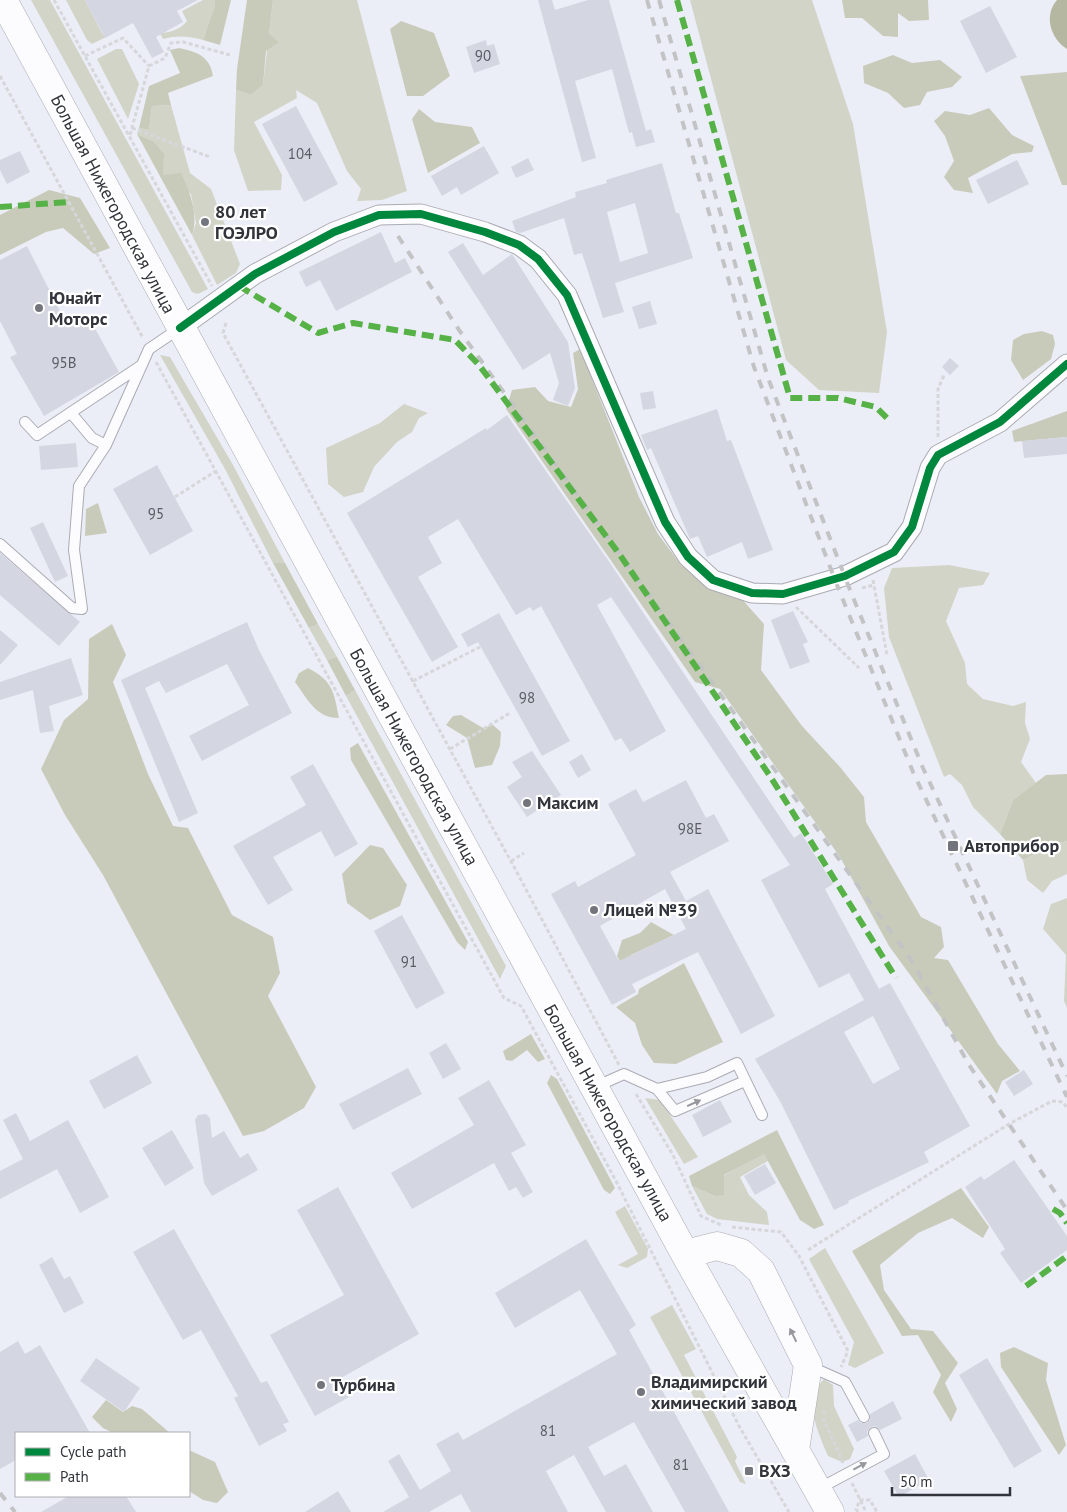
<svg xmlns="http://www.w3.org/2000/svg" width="1067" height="1512" font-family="'PT Sans',sans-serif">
	<rect width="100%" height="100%" fill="#ebeef7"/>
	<path fill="#d2d4c8" d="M31,0H50L208,289L198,294L192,292Z
		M66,0H85L103,35L108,36L92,44L87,40Z
		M203,0H215V5L203,40C189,36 177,35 163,39L160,33C170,33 181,29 187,21L182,11Z
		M273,0H357L407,191L382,200L357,201L361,189L347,171L317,103L296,90L297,98L254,122L282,175L281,190L248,191L234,150L236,90L251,95L263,85Z
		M690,0H812L853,124L887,332L879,393L819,390L786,360Z
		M116,49H122L139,84L128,119L97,59Z
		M171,105L190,173L211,189L240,264L236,273L217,285L192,235L196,223L191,194L163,175L153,141L137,134L139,128L149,130L152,106Z
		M160,355L170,357L233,465L285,563H273L225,469Z
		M404,404L428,413L419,418L412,432L397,442L374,467L363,492L344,497L328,484L326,448L380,423Z
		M949,565L990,573L983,585L959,588L946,621L965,663L967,684L983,699L1013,706L1026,702L1025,723L1030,739L1021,762L1036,783L1013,800L1000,834L973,807L962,785L950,774L944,777L889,637L884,588L892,568Z
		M318,624L337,657L327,660L309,628Z
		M355,690L506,966L500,979L346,696Z
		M1067,841V874L1052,881L1043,893L1027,880L1023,860L1052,845Z
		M1067,898V1008L1064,1001L1066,955L1043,929L1051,904Z
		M645,1098L660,1100L698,1157L684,1164Z
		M764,1153L768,1161L740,1177L749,1195L767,1212L769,1225L717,1219L707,1214L692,1186L715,1196L723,1176Z
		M625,1206L648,1249L647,1257L627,1268L618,1265L638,1254L615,1212Z
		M825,1248L884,1353L855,1368L848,1365L854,1342L809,1259Z
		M672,1305L696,1349L684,1355L737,1457L735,1461L746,1484L740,1482L650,1317Z
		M824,1379L833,1385L834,1406L854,1449L850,1459L842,1462L828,1456C818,1432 802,1401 824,1379Z"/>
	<path fill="#c9cbba" d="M215,0H231L220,45L203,40L215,5Z
		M247,0H273L269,34L279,42L266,51L263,85L251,95L236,90L237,69Z
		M842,0H928L929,20L909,21L898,13V37L883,36L862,18H845Z
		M401,21L434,33L450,76L423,96H407L390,29Z
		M179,48C197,52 210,56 213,76L168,93L171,105L152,106L149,130L139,128L149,86L180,73L170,50Z
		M893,55L912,63L940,60L962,77L952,87L927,92L920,105L904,108L888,93L864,83L863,66Z
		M1067,72V185H1062L1020,76Z
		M989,108L1012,135L1034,146L1032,152L1012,154L968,178L973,193L954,190L944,177L954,161L945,136L934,121L945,111L970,115Z
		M419,109L435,122L472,127L480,143L428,173L412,119Z
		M137,134L153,141L164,154L163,175L181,173C190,192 199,215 192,235Z
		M49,190L80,198L110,248L94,254L63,228L46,232L0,255V215Z
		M1042,331L1053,335L1055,344L1051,359L1023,380L1011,360L1013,340L1024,334Z
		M580,349L639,497L658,534L681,565L710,588L740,597L764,624L761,670L802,726L840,767L864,797L866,822L921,917L941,927L944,947L934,958L948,960L998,1044L1020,1071L1002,1081L997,1094L889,946L840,857L720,689L695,682L506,409L512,390L535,387L548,401L571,407L578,389L573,353Z
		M1067,411V437L1014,442L1012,431Z
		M98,503L107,533L85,536L86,509Z
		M273,563H285L318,624L309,628Z
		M112,624L126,655L113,682L148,774L173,826L188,828L232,915L273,937L280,973L268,996L316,1087L304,1108L264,1131L243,1136L103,875L65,815L41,769L64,720L88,699L89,639Z
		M337,657L355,690L346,696L327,660Z
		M308,668C333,681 334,692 339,718C316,718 308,700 295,682L299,673Z
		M461,715L483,728L493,725L501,732L500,746L492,765L475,768L467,738L446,725L453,716Z
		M358,743L468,942L465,950L457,942L351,760L350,748Z
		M1067,774V841L1052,845L1023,860L1000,834L1013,800L1046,775Z
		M370,845L383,848L407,885L400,906L370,920L347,903L342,874Z
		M651,922L674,935L631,955L627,975L617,956L622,940L640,933Z
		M684,963L723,1042L676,1064L654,1063L642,1045L635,1023L616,1007L638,994L639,989Z
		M531,1034L545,1059L538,1062L527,1050L512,1061L506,1060L503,1051Z
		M551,1075L557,1079L615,1188L610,1194L604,1190L547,1083Z
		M777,1130L824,1225L814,1229L800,1220L764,1154L724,1175V1195L715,1196L692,1186L689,1176Z
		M961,1188L989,1227L983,1238L952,1218L918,1233L880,1265L884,1290L911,1329L933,1331L958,1363L945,1383L957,1409L951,1422L933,1392L941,1375L918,1335L902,1336L852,1251Z
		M1014,1347L1048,1363L1046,1380L1066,1445L1059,1455L1001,1367L1000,1353Z
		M106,1400L123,1412L132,1406L142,1409L170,1433H113L103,1428L92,1417Z
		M189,1450L215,1462L228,1492L217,1503L203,1500L189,1491Z"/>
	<path fill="#b6b7a0" d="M1057,0H1067V49C1051,39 1043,16 1057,0Z"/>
	<path fill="#d4d6e1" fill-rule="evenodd" d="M85,0H198L177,11L183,22L156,37L164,52L152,58L133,23L105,38Z
		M538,0H552L555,10L588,0H609L646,131L651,129L655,142L636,147L632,132L629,133L612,69L575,81L596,158L582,162Z
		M990,6L1017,57L986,73L960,21Z
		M486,40L487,46L494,44L500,64L474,73L466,47Z
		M296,106L338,184L304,202L262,124Z
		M484,146L499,173L461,195L457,187L442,196L431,176Z
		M20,151L30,172L7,184L0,170V160Z
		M528,158L534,170L516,178L511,167Z
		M1017,160L1029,184L988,204L976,180Z
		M662,163L676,213H679L693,258L615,283L624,312L603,318L582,253L574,255L564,218L520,233L516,232L512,221L576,197L575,192L607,183L606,180ZM635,203L648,253L620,262L607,212Z
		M381,232L395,263L405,258L412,272L336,311L320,280L306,287L299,272Z
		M463,243L483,275L512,254L568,342L575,388L568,406L553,400L559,383L550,353L523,370L448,252Z
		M27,246L67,325L87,314L119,372L44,416L10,357L17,354L0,321V260Z
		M650,301L657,324L639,329L632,307Z
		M950,358L959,366L950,375L942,367Z
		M653,391L656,408L643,410L640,393Z
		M717,409L727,441L731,440L773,550L748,559L742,542L707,557L698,536L690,539L651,448L647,450L641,435Z
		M507,415L610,563L794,838L801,833L833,884L825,889L879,989L890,983L970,1126L924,1152L929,1162L848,1201L849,1203L834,1210L781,1103L755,1059L864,1000L849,973L819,988L761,880L790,865L611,597L597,605L666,731L630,752L621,738L615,741L541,606L533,611L530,607L516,615L458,519L428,537L442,563L418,577L458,647L432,662L347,513L486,428L487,430ZM873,1016L900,1069L873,1084L844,1032Z
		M1067,437V454L1024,458L1022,441Z
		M76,443L78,467L41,470L39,446Z
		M157,465L193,531L150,555L113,489Z
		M43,522L68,576L55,582L30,528Z
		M0,553L80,622L59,646L0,595Z
		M793,611L808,642L803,644L810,662L790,669L771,620Z
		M499,613L570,741L542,756L478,642L468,647L461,634Z
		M247,622L259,650L292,713L202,761L189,736L249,705L227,664L166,693L159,681L145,688L198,813L179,822L121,680Z
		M0,630L18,645L0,665Z
		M71,658L83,695L49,706L54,731L40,733L33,690L0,700V682Z
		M532,751L561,795L527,817L507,787L522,777L512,762Z
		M582,754L591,770L578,778L569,762Z
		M313,764L358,844L335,857L321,831L273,857L293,890L268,905L233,846L306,805L290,777Z
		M686,780L706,818L714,814L729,841L670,872L686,901L708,889L775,1016L741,1034L698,952L632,984L636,992L612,1005L551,894L575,881L578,887L636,855L608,804L636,789L643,802ZM665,889L686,929L619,961L600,926Z
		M402,915L445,993L416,1009L374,931Z
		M446,1043L461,1069L443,1079L429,1053Z
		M137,1055L152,1083L104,1109L89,1081Z
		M408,1068L422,1094L353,1130L339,1104Z
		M1024,1070L1033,1084L1014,1096L1005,1082Z
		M489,1080L526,1145L511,1153L533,1192L523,1198L516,1187L509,1191L494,1163L412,1209L391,1173L474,1125L458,1098Z
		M720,1100L732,1122L703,1137L692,1115Z
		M16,1113L30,1141L68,1120L109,1197L80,1213L57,1169L0,1199V1171L23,1159L3,1120Z
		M206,1114L210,1118L212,1138L224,1131L240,1158L248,1153L258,1170L212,1196L204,1183L195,1120L198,1115Z
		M172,1130L194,1168L165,1186L142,1148Z
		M1014,1160L1067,1236V1250L1021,1283L1000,1253L1005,1249L965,1187L981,1176L984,1180Z
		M765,1164L776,1183L755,1195L744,1176Z
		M338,1187L419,1334L341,1378L351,1396L315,1416L270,1335L344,1295L297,1210Z
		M174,1229L261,1383L267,1381L289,1422L283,1424L287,1431L259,1446L234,1398L238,1396L201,1330L183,1340L133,1252Z
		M586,1239L636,1325L629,1330L729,1512H685L634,1422L588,1447L604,1476L626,1464L653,1512H606L574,1455L546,1471L568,1512H471L461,1494L429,1512H383L409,1497L388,1461L399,1454L420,1490L451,1471L436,1444L458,1432L463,1440L617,1354L580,1290L515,1328L495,1293Z
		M52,1257L64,1279L70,1276L84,1303L64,1313L39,1265Z
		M18,1341L25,1354L40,1345L90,1433H16V1460L0,1469V1352Z
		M96,1358L140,1388L124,1412L80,1381Z
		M987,1358L1042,1451L1014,1468L959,1375Z
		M893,1401L902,1419L880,1430L875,1426L871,1427L867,1432L868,1436L857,1442L848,1425L858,1420L861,1423H867L870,1420V1414Z
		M915,1454L929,1480L899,1497L884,1471Z
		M338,1491L351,1512H305Z
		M69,1496H126L136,1512H41Z"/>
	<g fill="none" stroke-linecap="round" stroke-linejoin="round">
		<g stroke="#aaabb3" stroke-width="12">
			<path id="lane" d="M71,413L92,438L106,445
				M25,422L37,435L142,365
				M0,544L72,608L82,609L74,550L79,486L106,445L149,349L180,328
				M595,1087L624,1074L657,1089L707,1077L737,1063L762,1115
				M657,1089L675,1111L745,1081
				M809,1366L845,1382L864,1417
				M818,1489L884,1454L874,1433"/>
		</g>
		<g stroke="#aaabb3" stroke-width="21">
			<path id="street" d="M180,328L255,274L334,232L379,215L421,214L485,232L519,245L538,259L567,295L665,522L688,557L713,580L752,593L783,594L845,576L894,552L912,527L930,468L938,455L1000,422L1067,364"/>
		</g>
		<g stroke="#aaabb3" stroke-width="29">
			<path id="primary" d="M3,0L685,1254L830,1512
				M685,1254L717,1246L741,1253L761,1271L808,1365L795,1450"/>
		</g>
		<path stroke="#d6d7da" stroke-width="3" stroke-dasharray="4 2.5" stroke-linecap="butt" d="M54,0L212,286
			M85,56L123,38L149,66
			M0,76L143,338
			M132,128L210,157
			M130,135L149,66L165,58L171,43L183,42L230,55
			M226,323L223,333L520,878L619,1065
			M156,362L504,998L521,1006L616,1181L739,1426L789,1512
			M938,437V389L944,375
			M175,497L216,471
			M873,580L887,655
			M862,588L874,585
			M796,607L859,668
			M413,681L480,647
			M450,749L510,713
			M511,861L524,853
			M636,1094L673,1155L701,1216L721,1225
			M732,1227L781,1232L799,1256L848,1351L841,1367
			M808,1250L1009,1124L1052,1101L1063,1102L1067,1108
			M824,1411V1420L843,1463
			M852,1483L866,1512
			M858,1512L856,1509L860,1500H870L877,1512"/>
		<use href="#lane" stroke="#fcfcfe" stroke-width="10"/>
		<use href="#street" stroke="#fcfcfe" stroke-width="19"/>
		<use href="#primary" stroke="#fcfcfe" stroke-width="28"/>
		<path stroke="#c1c3c5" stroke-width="4" stroke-dasharray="9 9" stroke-linecap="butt" d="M647,0L754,367L835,580L913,772L1067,1097
			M659,0L768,378L850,590L923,768L1067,1076
			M398,236L459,330L912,961L969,1065L1067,1210
			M0,1493L15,1512"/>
		<path stroke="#56b246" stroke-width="6" stroke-dasharray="12 6" stroke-linecap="butt" d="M677,0L790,398H838L876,407L888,419
			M0,207L68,202
			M239,286L318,333L353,323L455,340L479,365L620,555L770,776L896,978
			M1053,1209L1060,1213L1067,1223
			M1026,1286L1067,1256"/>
		<g stroke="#fff" stroke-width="11">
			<path id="cycleway" d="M180,328L255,274L334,232L379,215L421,214L485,232L519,245L538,259L567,295L665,522L688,557L713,580L752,593L783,594L845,576L894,552L912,527L930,468L938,455L1000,422L1067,364"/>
		</g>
		<use href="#cycleway" stroke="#00873e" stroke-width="8"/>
	</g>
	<defs><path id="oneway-solid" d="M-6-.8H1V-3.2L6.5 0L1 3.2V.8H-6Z" transform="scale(1.25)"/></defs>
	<g fill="#97989c">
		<use href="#oneway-solid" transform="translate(694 1103) rotate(-24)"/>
		<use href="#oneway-solid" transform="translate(793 1335) rotate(-116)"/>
		<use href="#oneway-solid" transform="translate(860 1466) rotate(-28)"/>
	</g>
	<g fill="#73757d" stroke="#fff" stroke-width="2">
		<circle cx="205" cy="222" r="5"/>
		<circle cx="39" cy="308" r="5"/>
		<circle cx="527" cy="803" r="5"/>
		<rect x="947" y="840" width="12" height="12" rx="2.5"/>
		<circle cx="594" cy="910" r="5"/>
		<circle cx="321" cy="1385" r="5"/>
		<circle cx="641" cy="1392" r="5"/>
		<rect x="744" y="1466" width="10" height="10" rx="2.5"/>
	</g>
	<g text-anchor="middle" stroke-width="4.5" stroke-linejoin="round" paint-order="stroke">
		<g font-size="15" fill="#5b5d65">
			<text x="483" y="61">90</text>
			<text x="300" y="159">104</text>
			<text x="64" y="368">95В</text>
			<text x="156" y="519">95</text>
			<text x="527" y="703">98</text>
			<text x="690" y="834">98Е</text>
			<text x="409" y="967">91</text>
			<text x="548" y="1436">81</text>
			<text x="681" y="1470">81</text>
		</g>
		<g font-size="18" fill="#32343b" stroke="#fff">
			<text transform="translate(113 204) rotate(62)" y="6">Большая Нижегородская улица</text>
			<text transform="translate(414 757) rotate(61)" y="6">Большая Нижегородская улица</text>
			<text transform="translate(608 1113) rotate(61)" y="6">Большая Нижегородская улица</text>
		</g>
		<g font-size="18" font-weight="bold" fill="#32343b" stroke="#fff" text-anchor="start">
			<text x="215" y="218">80 лет<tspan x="215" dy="21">ГОЭЛРО</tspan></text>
			<text x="49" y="304">Юнайт<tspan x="49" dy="21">Моторс</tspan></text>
			<text x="537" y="809">Максим</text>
			<text x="964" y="852">Автоприбор</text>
			<text x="604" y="916">Лицей №39</text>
			<text x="651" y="1388">Владимирский<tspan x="651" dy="21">химический завод</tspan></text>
			<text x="331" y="1391">Турбина</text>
			<text x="759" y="1477">ВХЗ</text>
		</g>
	</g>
	<rect x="15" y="1432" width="175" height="65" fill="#ffffff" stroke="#adaeb1"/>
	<rect x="25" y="1448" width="25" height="8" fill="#00873e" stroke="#adaeb1"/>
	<text x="60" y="1457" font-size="15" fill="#32343b">Cycle path</text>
	<rect x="25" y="1473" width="25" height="8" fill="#56b246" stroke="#adaeb1"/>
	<text x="60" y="1482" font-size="15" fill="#32343b">Path</text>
	<path d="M892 1487v8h118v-8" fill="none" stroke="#32343b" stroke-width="2.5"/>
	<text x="900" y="1487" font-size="15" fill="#32343b" stroke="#ffffff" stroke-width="4" paint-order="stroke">50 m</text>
</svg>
